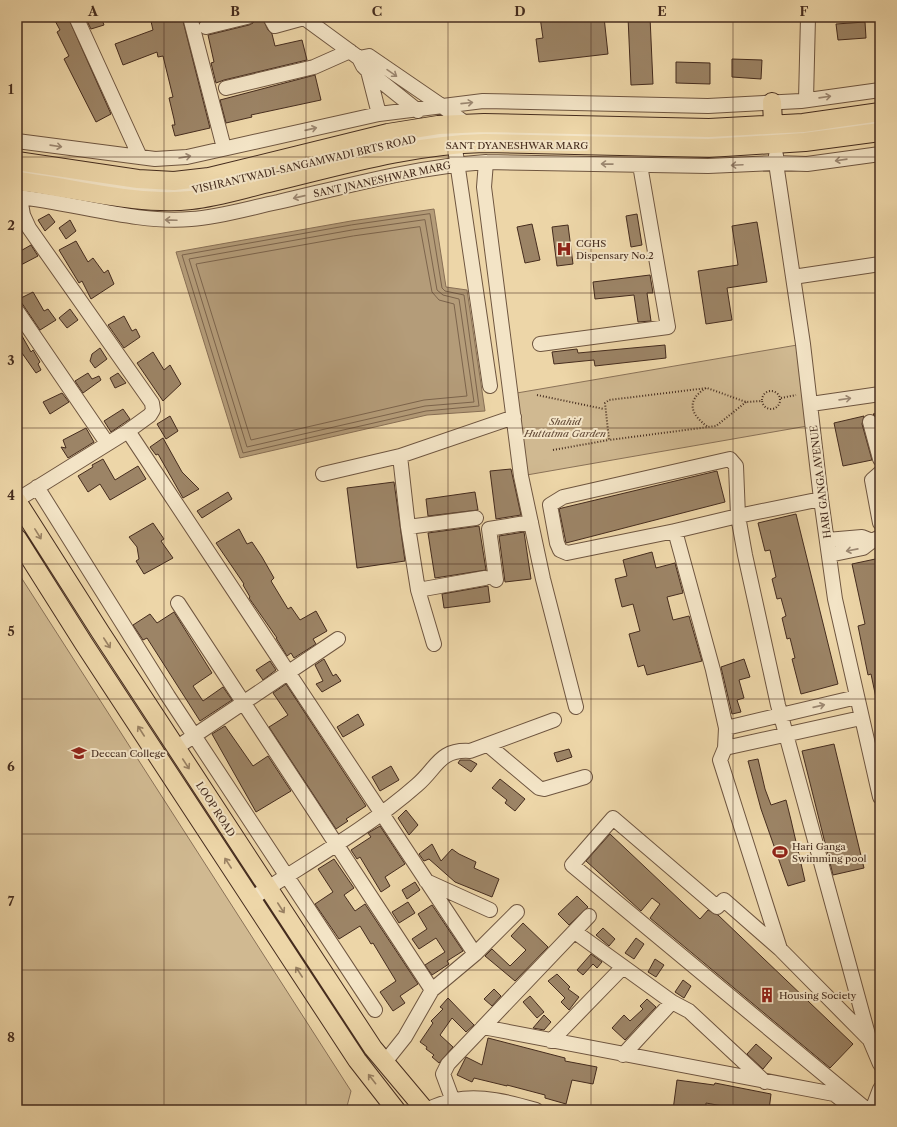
<svg xmlns="http://www.w3.org/2000/svg" width="897" height="1127" font-family="'Libre Caslon Text',serif">
	<rect width="100%" height="100%" fill="#edd6a8"/>
	<filter id="stains"><feTurbulence type="fractalNoise" baseFrequency=".005" numOctaves="4"/><feColorMatrix values="0 0 0 0 .2 0 0 0 0 .09 0 0 0 0 .02 0 0 0 .5 -.17"/></filter>
	<radialGradient id="worn" r=".72"><stop offset=".6" stop-color="#630" stop-opacity="0"/><stop offset="1" stop-color="#630" stop-opacity=".3"/></radialGradient>
	<path fill="#d0b991" stroke="#8a7258" d="M803,344L813,425L521,476L511,394Z
		M17,571L351,1091L346,1110H17Z"/>
	<path fill="#b49c79" stroke="#886f55" d="M434,209L446,287L467,290L485,411L427,415L240,458L176,252L351,221Z"/>
	<g fill="none" stroke-linecap="round" stroke-linejoin="round">
		<path stroke="#7c644c" stroke-width="1" d="M430,214L442,288L445,291L464,295L479,406L426,411L243,453L182,255L351,225Z
			M425,220L437,290L443,295L459,299L474,402L425,406L247,447L189,259L352,230Z
			M420,227L432,292L439,300L454,304L467,396L424,400L251,440L196,264L353,236Z"/>
	</g>
	<path fill="#9c8466" stroke="#452c1e" d="M53,17H68L111,114L96,122L64,59L69,56L57,32L60,30Z
		M85,17H101L104,25L91,29Z
		M150,17H182L210,128L175,136L172,125H175L174,119L169,98L173,97L163,56L158,57L157,52L123,65L115,44L153,30Z
		M255,17H262L268,30L272,34L275,46L302,40L307,60L224,80L216,83L211,63L214,62L208,35L249,25L253,23Z
		M540,17H604L608,54L539,62L536,39L543,38Z
		M628,17H650L653,84L631,85Z
		M865,22L866,38L838,40L836,24Z
		M732,59L762,60L761,79L732,77Z
		M676,62L710,63V84L676,83Z
		M315,75L321,100L251,115L252,117L226,123L220,100Z
		M49,214L55,222L45,231L38,220Z
		M637,214L642,245L631,247L626,216Z
		M70,220L76,231L66,239L59,228Z
		M757,222L767,282L727,288L732,320L706,324L698,271L738,265L732,226Z
		M532,224L540,260L525,263L517,227Z
		M568,225L573,264L557,266L552,227Z
		M76,241L88,262L93,258L104,273L108,270L114,284L91,299L82,281L79,283L59,250Z
		M31,245L38,256L17,267V253Z
		M650,275L653,293H647L651,321L638,322L634,295L595,299L593,282Z
		M33,292L44,311L48,309L56,320L40,330L19,299Z
		M70,309L78,320L67,328L59,318Z
		M124,316L132,331L136,329L140,337L124,348L108,325Z
		M17,327L31,352L33,350L40,362L38,364L41,370L36,373L17,346Z
		M665,345L666,358L595,366L594,360L554,364L552,352L577,349L578,353Z
		M100,348L107,359L95,368L90,361L92,354Z
		M153,352L164,370L170,365L181,384L163,401L137,363Z
		M88,373L92,379L99,376L101,380L83,393L75,381Z
		M118,373L126,383L115,388L110,378Z
		M62,393L69,402L50,414L43,402Z
		M123,409L130,419L111,432L104,421Z
		M880,413V426L878,419L873,414Z
		M170,416L178,431L166,439L157,424Z
		M864,416L862,424L872,460L843,466L834,423Z
		M86,428L94,442L68,458L61,447L66,448L63,440Z
		M163,438L182,472L199,489L183,498L158,454L156,455L150,447Z
		M103,459L115,480L138,466L146,479L110,500L100,484L88,492L78,476L93,467L92,465Z
		M511,469L521,515L496,519L490,471Z
		M717,471L725,502L566,543L559,509L562,508Z
		M394,482L405,561L357,568L347,488Z
		M228,492L232,499L202,518L197,511Z
		M475,492L478,510L428,516L426,499Z
		M796,514L838,684L801,694L792,659L795,658L790,638L787,639L782,618L786,616L781,598L777,599L772,579L776,577L770,550L765,551L758,523Z
		M153,523L164,539L161,541L173,558L144,574L136,561L139,559L137,547L129,537Z
		M479,526L486,570L435,578L428,533Z
		M239,529L247,544L252,542L262,557L274,578L271,581L288,609L291,607L300,620L316,611L327,631L313,639L316,644L294,658L291,653L287,656L276,638H277L249,598L250,597L243,585L244,584L216,543Z
		M524,532L531,579L505,582L499,536Z
		M652,552L656,568L675,563L683,593L667,597L673,620L689,616L702,661L647,675L644,665L638,667L629,634L640,631L633,604L622,607L615,579L627,576L623,560Z
		M880,558V697L876,698L871,674L868,675L858,626L865,624L852,564Z
		M488,586L490,602L444,608L442,594Z
		M174,612L212,673L193,686L203,701L223,687L232,700L200,721L147,638L143,640L133,625L150,614L157,623Z
		M324,659L333,676L336,674L341,681L322,692L316,684L323,681L315,665Z
		M744,659L750,677L739,680L744,698L737,700L741,712L732,714L721,667Z
		M270,661L276,670L263,680L256,670Z
		M286,684L366,806L346,819L348,821L336,829L269,727L288,715L273,693Z
		M358,714L364,725L343,737L337,727Z
		M225,726L253,766L268,756L291,791L256,812L212,734Z
		M834,744L864,868L833,875L802,751Z
		M569,749L572,757L557,762L554,753Z
		M758,759L765,789L771,805L786,800L791,820L805,881L788,886L761,809L748,761Z
		M460,760H470L477,764L471,772L458,763Z
		M391,766L399,780L380,791L372,777Z
		M500,779L525,799L515,811L505,803L507,800L492,788Z
		M406,810L418,825L409,835L398,818Z
		M380,826L405,864L385,877L390,886L381,892L360,857L357,859L351,850L371,837L368,833Z
		M610,834L700,919L708,910L718,915L853,1044L830,1068L650,918L660,904L652,898L641,911L586,861Z
		M432,844L441,861L452,849L459,854L476,862L474,868L499,879L492,897L455,882L429,859L424,861L419,854Z
		M334,859L354,888L344,895L355,911L365,904L418,984L400,996L405,1003L393,1011L380,992L396,981L373,943L371,944L360,926L339,939L315,904L333,892L318,869Z
		M415,882L420,890L407,899L402,890Z
		M577,896L588,907L569,925L558,914Z
		M408,902L415,913L399,923L392,912Z
		M432,905L463,951L447,961L449,964L432,975L425,965L445,952L436,938L419,949L412,939L427,929L418,914Z
		M523,923L548,947L515,981L485,956L492,949L510,966L526,950L511,936Z
		M603,928L615,939L609,946L596,935Z
		M636,938L644,944L634,959L625,953Z
		M591,954L602,962L597,968L593,964L583,975L577,970Z
		M655,959L664,965L656,977L648,972Z
		M557,974L570,987L568,989L579,997L569,1010L561,1002L565,998L548,981Z
		M683,980L691,986L684,998L675,992Z
		M494,989L501,996L492,1006L484,999Z
		M530,996L544,1012L537,1018L523,1002Z
		M448,998L474,1025L466,1032L452,1018L440,1035L453,1047L439,1063L432,1057L434,1055L426,1049L427,1047L420,1042L433,1023L431,1021L443,1009L440,1007Z
		M647,999L656,1007L625,1040L612,1028L624,1015L630,1021L643,1009L640,1006Z
		M544,1015L551,1022L544,1030L533,1028Z
		M488,1038L565,1058V1061L597,1067L593,1084L572,1080L566,1104L545,1098V1095L507,1085V1086L474,1078L472,1082L457,1075L466,1057L482,1065Z
		M756,1044L772,1058L763,1069L747,1054Z
		M677,1080L714,1085L715,1083L771,1094L769,1110H727L728,1107L706,1103V1110H673Z"/>
	<g fill="none" stroke-linecap="round" stroke-linejoin="round">
		<g stroke="#6f5640" stroke-width="16">
			<path id="minor" d="M76,17L140,157
				M190,17L224,148
				M270,17L275,26L304,18
				M303,17L359,58L363,66L368,71L418,111
				M206,27L247,17
				M359,58L369,56L442,106L465,123L467,129
				M368,71L379,114
				M226,88L314,67L350,51
				M806,100L808,17
				M17,141L155,159L187,157L379,114L483,101L708,106L801,101L880,90
				M456,155L490,386
				M776,155V163L803,344L821,499L835,599L880,797
				M486,162L484,187L521,476L543,579L576,707
				M17,171L136,189L174,191L212,186L390,143L448,134L484,133L709,138L804,132L880,122
				M17,197C73,202 136,224 191,219C220,217 249,208 278,202C347,186 415,167 486,162L708,166L776,163L807,164L880,154
				M793,277L880,264
				M17,311L107,443
				M540,344L668,327L640,165
				M811,404L880,394
				M870,422L880,459
				M128,431L475,954
				M400,456L408,527L418,590L434,644
				M880,473L872,480L880,523
				M323,474L400,456L514,417
				M37,487L168,696L375,1010
				M821,499L738,516L736,466L730,459L563,497L550,505L557,543L560,550L567,553L675,531L738,516L745,555L778,705L869,1038L880,1064
				M17,500L128,431L150,415L153,410L152,403L29,228L23,215L20,198
				M408,527L476,518
				M675,531L713,670L726,728L725,748
				M827,540L862,537L872,541
				M829,555L863,548L872,541L880,537
				M496,580L489,529L531,522
				M418,590L485,578
				M178,603L432,990
				M861,718L725,748L720,760L780,949L868,1038
				M726,728L857,697
				M488,745L539,788L544,789L585,777
				M176,748L338,639
				M426,881L490,910
				M251,899C307,862 367,829 417,785C437,768 439,749 470,751L554,720
				M575,932L672,1002L689,1011L765,1082
				M780,949L724,900L717,907L613,818L572,865L867,1110
				M483,1027L834,1094L847,1104
				M551,1041L623,967
				M623,1055L672,1002
				M385,1062L405,1037L432,990L475,954L517,912
				M453,1101L443,1074L448,1064L589,916
				M425,1110C434,1107 444,1102 454,1100C482,1095 509,1102 536,1110
				M872,1110L880,1089"/>
		</g>
		<g stroke="#452c1e" stroke-width="20">
			<path id="major" d="M772,102L773,124
				M17,161L138,179L174,181L209,177L388,133L438,125L484,123L709,128L803,123L880,112
				M17,181C71,187 137,206 191,200C219,197 246,188 273,182C343,165 411,145 484,143L709,148L805,142L880,132
				M17,501L101,633L373,1048L425,1110
				M17,538L84,644L357,1060L396,1110"/>
		</g>
		<path stroke="#452c1e" stroke-width="2" stroke-dasharray="1 2" stroke-linecap="butt" d="M706,388C685,401 691,415 708,427
			M762 400a9 9 0 1 1 18 0a9 9 0 1 1-18 0Z
			M537,395L604,409
			M781,398L796,395
			M746,402L716,426L609,440L605,403L609,400L707,388L746,402L762,401
			M553,450L609,440"/>
		<use href="#minor" stroke="#f3e4c6" stroke-width="14"/>
		<use href="#major" stroke="#edd6a8" stroke-width="18"/>
	</g>
	<defs><path id="oneway-shaft" d="M-6 0H5M1.5-3L5.5 0L1.5 3" fill="none" stroke-width="1.6" stroke-linecap="round" stroke-linejoin="round"/></defs>
	<g stroke="#9c8872">
		<use href="#oneway-shaft" transform="translate(392 73) rotate(35)"/>
		<use href="#oneway-shaft" transform="translate(825 97) rotate(-8)"/>
		<use href="#oneway-shaft" transform="translate(467 103) rotate(-6)"/>
		<use href="#oneway-shaft" transform="translate(311 129) rotate(-13)"/>
		<use href="#oneway-shaft" transform="translate(56 146) rotate(8)"/>
		<use href="#oneway-shaft" transform="translate(185 157) rotate(-10)"/>
		<use href="#oneway-shaft" transform="translate(841 160) rotate(172)"/>
		<use href="#oneway-shaft" transform="translate(607 164) rotate(-179)"/>
		<use href="#oneway-shaft" transform="translate(737 165) rotate(177)"/>
		<use href="#oneway-shaft" transform="translate(299 197) rotate(167)"/>
		<use href="#oneway-shaft" transform="translate(171 220) rotate(-178)"/>
		<use href="#oneway-shaft" transform="translate(845 399) rotate(-8)"/>
		<use href="#oneway-shaft" transform="translate(852 550) rotate(169)"/>
		<use href="#oneway-shaft" transform="translate(819 706) rotate(-13)"/>
	</g>
	<g stroke="#998163">
		<use href="#oneway-shaft" transform="translate(38 534) rotate(58)"/>
		<use href="#oneway-shaft" transform="translate(107 643) rotate(57)"/>
		<use href="#oneway-shaft" transform="translate(141 731) rotate(-123)"/>
		<use href="#oneway-shaft" transform="translate(186 764) rotate(57)"/>
		<use href="#oneway-shaft" transform="translate(228 863) rotate(-123)"/>
		<use href="#oneway-shaft" transform="translate(281 908) rotate(57)"/>
		<use href="#oneway-shaft" transform="translate(299 972) rotate(-123)"/>
		<use href="#oneway-shaft" transform="translate(372 1079) rotate(-128)"/>
	</g>
	<path fill="none" stroke="#452c1e" stroke-width="1" stroke-opacity="0.55" d="M164,17V1110M306,17V1110M448,17V1110M591,17V1110M733,17V1110M17,157H880M17,293H880M17,428H880M17,564H880M17,699H880M17,834H880M17,970H880"/>
	<defs>
		<g id="hospital-bare" transform="scale(1.2)"><path d="M-5-5h3v3.5h4V-5h3V5h-3V1.5h-4V5h-3Z" fill="#8f2418" stroke="#f3e4c6" stroke-width="2.5" paint-order="stroke"/></g>
		<g id="university-bare" transform="scale(1.2)"><path d="M0-5L7-2L0 1L-7-2ZM-4 1L0 2.5L4 1V4Q0 6-4 4Z" fill="#8f2418" stroke="#f3e4c6" stroke-width="2.5" paint-order="stroke"/></g>
		<g id="stadium-bare" transform="scale(1.2)"><path d="M0-5a6.5 5 0 1 0 0 10a6.5 5 0 1 0 0-10ZM-3.5-1.8h7v3.6h-7Z" fill="#8f2418" stroke="#f3e4c6" stroke-width="2.5" paint-order="stroke"/></g>
		<g id="building-bare" transform="scale(1.2)"><path d="M-4-6H4V6H1V3H-1V6H-4ZM-2.5-4.3h1.7v1.8h-1.7ZM.8-4.3h1.7v1.8H.8ZM-2.5-1h1.7V.8h-1.7ZM.8-1h1.7V.8H.8Z" fill="#8f2418" stroke="#f3e4c6" stroke-width="2.5" paint-order="stroke"/></g>
	</defs>
	<g fill-rule="evenodd">
		<use href="#hospital-bare" x="564" y="249"/>
		<use href="#university-bare" x="79" y="753"/>
		<use href="#stadium-bare" x="780" y="852"/>
		<use href="#building-bare" x="767" y="995"/>
	</g>
	<g text-anchor="middle" stroke-width="4" stroke-linejoin="round" paint-order="stroke">
		<g font-size="10" fill="#452c1e" stroke="#f3e4c6">
			<text x="517" y="149">SANT DYANESHWAR MARG</text>
			<text transform="translate(304 164) rotate(-13)" y="4">VISHRANTWADI-SANGAMWADI BRTS ROAD</text>
			<text transform="translate(382 179) rotate(-12)" y="4">SANT JNANESHWAR MARG</text>
			<text transform="translate(820 482) rotate(-97)" y="4">HARI GANGA AVENUE</text>
			<text transform="translate(216 809) rotate(57)" y="4">LOOP ROAD</text>
		</g>
		<g font-size="10" fill="#452c1e" stroke="#f3e4c6" text-anchor="start">
			<text x="576" y="247">CGHS<tspan x="576" dy="12">Dispensary No.2</tspan></text>
			<text x="91" y="757">Deccan College</text>
			<text x="792" y="850">Hari Ganga<tspan x="792" dy="12">Swimming pool</tspan></text>
			<text x="779" y="999">Housing Society</text>
		</g>
		<g font-size="10" font-style="italic" fill="#614835" stroke="#f3e4c6">
			<text x="565" y="425">Shahid<tspan x="565" dy="12">Huttatma Garden</tspan></text>
		</g>
	</g>
	<rect width="897" height="1127" fill="none" stroke="#edd6a8" stroke-width="44"/>
	<rect x="22" y="22" width="853" height="1083" fill="none" stroke="#452c1e" stroke-width="1.5"/>
	<g font-size="13" text-anchor="middle" font-weight="bold" fill="#452c1e">
		<text x="93" y="16">A</text>
		<text x="235" y="16">B</text>
		<text x="377" y="16">C</text>
		<text x="520" y="16">D</text>
		<text x="662" y="16">E</text>
		<text x="804" y="16">F</text>
		<text x="11" y="94">1</text>
		<text x="11" y="230">2</text>
		<text x="11" y="365">3</text>
		<text x="11" y="500">4</text>
		<text x="11" y="636">5</text>
		<text x="11" y="771">6</text>
		<text x="11" y="906">7</text>
		<text x="11" y="1042">8</text>
	</g>
	<rect width="100%" height="100%" filter="url(#stains)"/>
	<rect width="100%" height="100%" fill="url(#worn)"/>
</svg>
